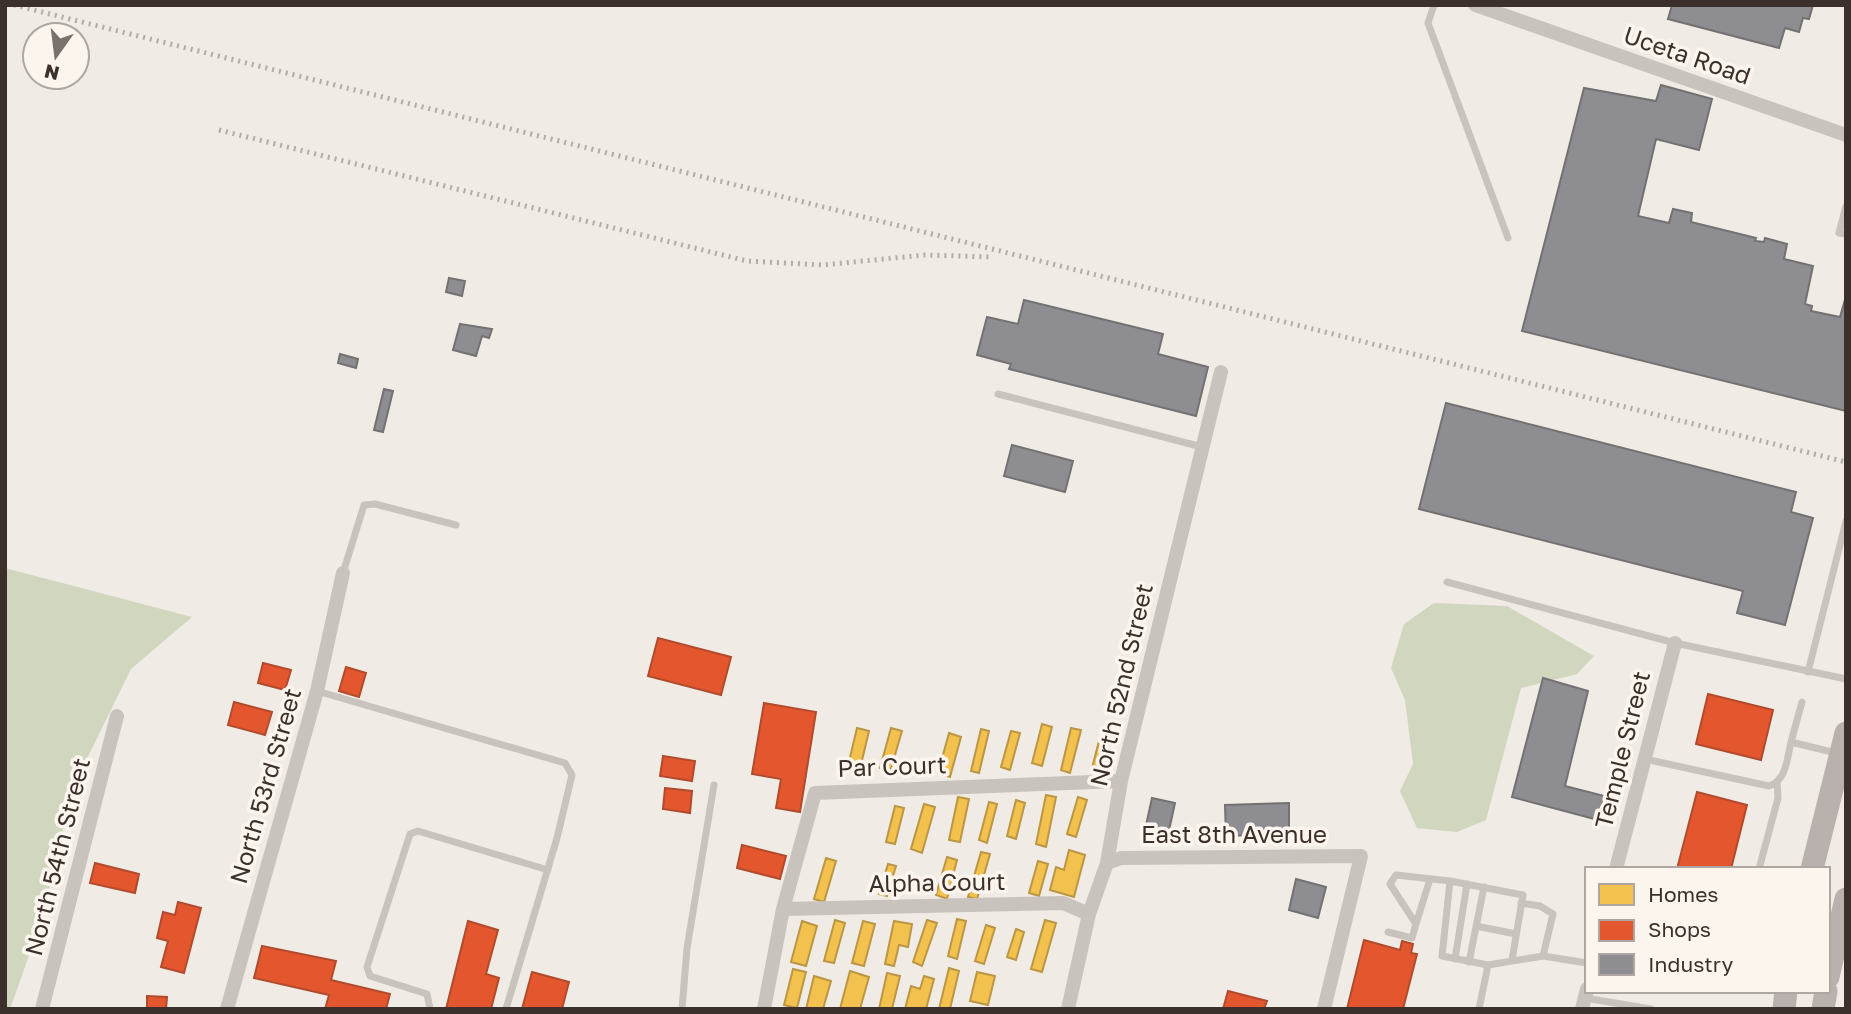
<svg xmlns="http://www.w3.org/2000/svg" width="1851" height="1014" font-family="'Golos Text',sans-serif">
	<rect width="100%" height="100%" fill="#f0ebe5"/>
	<path fill="#d1d6bf" d="M5,568L192,617L131,669L73,787L43,916L10,1009H5Z
		M1434,603L1507,606L1594,656L1577,674L1521,688L1486,820L1457,832L1417,828L1400,791L1413,764L1405,700L1391,668L1404,624Z"/>
	<path fill="#f2c14e" stroke="#bb9644" stroke-width="2" d="M1042,724L1052,727L1042,766L1032,763Z
		M857,728L869,731L859,773L847,770Z
		M891,728L902,731L890,772L880,768Z
		M1071,728L1081,730L1070,773L1061,770Z
		M981,729L989,731L979,773L971,771Z
		M1011,731L1020,733L1010,770L1001,767Z
		M949,733L961,737L950,777L938,773Z
		M1099,741L1108,743L1101,770L1092,768Z
		M1046,795L1056,797L1046,847L1036,844Z
		M958,797L969,799L960,842L949,840Z
		M1078,797L1087,800L1076,837L1067,834Z
		M1016,800L1025,803L1016,839L1007,836Z
		M989,802L997,804L987,843L979,840Z
		M924,804L935,807L922,853L911,849Z
		M895,806L904,808L895,844L886,842Z
		M1069,850L1085,855L1074,897L1050,890L1056,867L1064,870Z
		M981,852L990,854L977,899L968,897Z
		M947,857L957,860L947,899L936,895Z
		M826,858L836,861L824,902L814,899Z
		M1038,861L1048,864L1039,896L1029,893Z
		M888,864L896,866L887,896L879,894Z
		M957,919L966,921L957,959L948,956Z
		M835,920L845,923L834,963L824,961Z
		M927,920L937,923L922,966L913,962Z
		M1045,920L1056,923L1042,972L1031,969Z
		M802,921L817,926L806,966L791,962Z
		M863,921L875,924L864,966L852,963Z
		M894,921L912,924L908,947L899,945L894,966L885,964Z
		M986,925L995,928L984,964L975,961Z
		M1016,929L1024,932L1016,960L1007,957Z
		M949,968L959,971L950,1009H939Z
		M793,969L806,972L797,1008L784,1005Z
		M850,971L869,977L860,1009H840Z
		M977,972L995,976L988,1005L970,1001Z
		M887,973L900,976L892,1009H879Z
		M814,976L831,981L823,1009H806Z
		M924,976L934,979L926,1009H905L911,986L920,989Z"/>
	<path fill="#e4572e" stroke="#b14b2d" stroke-width="2" d="M658,638L731,657L721,695L648,676Z
		M263,663L291,670L285,690L258,683Z
		M346,667L366,673L359,697L339,691Z
		M1708,694L1773,710L1761,760L1696,744Z
		M234,702L272,712L265,735L228,725Z
		M764,703L816,712L800,812L776,808L781,779L752,774Z
		M663,756L695,761L692,781L660,776Z
		M665,788L692,791L690,813L663,809Z
		M1697,792L1747,805L1731,869H1677Z
		M742,845L786,856L780,879L737,868Z
		M95,863L139,874L135,893L90,883Z
		M178,902L201,908L184,973L161,967L168,941L157,938L163,912L175,915Z
		M468,921L498,930L486,974L499,978L491,1009H446Z
		M1364,940L1400,950L1402,941L1413,944L1411,953L1417,954L1403,1009H1347Z
		M262,946L336,961L331,980L390,994L386,1009H325L329,995L254,978Z
		M532,972L569,982L562,1009H522Z
		M1228,991L1267,1001L1264,1009H1223Z
		M147,996L167,997L166,1009H147Z"/>
	<path fill="#8d8d92" stroke="#747173" stroke-width="2" d="M1672,5H1813L1809,19L1803,18L1799,32L1785,28L1779,48L1668,19Z
		M1661,85L1712,99L1699,150L1656,139L1638,216L1669,223L1673,209L1692,213L1691,222L1756,238L1755,241L1764,242L1765,238L1787,244L1784,259L1813,266L1805,304L1812,306L1811,311L1840,317L1846,296V411L1522,331L1584,88L1656,101Z
		M449,278L465,281L462,296L446,292Z
		M1024,300L1163,334L1158,354L1208,367L1196,416L1009,369L1011,364L977,355L987,317L1018,324Z
		M460,324L492,329L489,338L482,336L476,356L453,350Z
		M340,354L358,359L356,368L338,363Z
		M384,389L393,391L383,432L374,430Z
		M1446,403L1796,492L1791,512L1813,518L1785,625L1737,613L1743,591L1419,509Z
		M1012,445L1073,461L1065,492L1004,476Z
		M1543,678L1588,691L1565,786L1604,796L1598,820L1512,797Z
		M1152,798L1175,803L1168,835L1145,830Z
		M1289,803V834L1226,836L1225,805Z
		M1296,879L1326,887L1318,918L1289,910Z"/>
	<g fill="none" stroke-linecap="round" stroke-linejoin="round">
		<path stroke="#c9c3be" stroke-width="7" d="M1434,5L1428,23L1508,238
			M1846,206L1839,233L1846,234
			M998,394L1202,447
			M343,573L364,505L375,504L456,525
			M1447,582L1675,643L1846,679
			M1808,672L1846,521
			M317,691L565,763L572,775L557,838L506,1009
			M1791,742L1802,702
			M1645,759L1769,786C1787,780 1787,758 1791,742L1836,753
			M1759,869L1778,798L1777,783
			M1430,879L1416,924L1390,884L1396,875L1450,881L1442,956L1488,965
			M1450,881L1523,895L1512,960
			M1521,903L1540,906L1553,914L1543,956
			M1476,926L1516,934
			M1388,932L1412,938L1416,924
			M1455,959L1467,884
			M1469,962L1484,887
			M1585,998L1651,1009
			M430,1009L427,994L370,976L367,967L410,834L418,831L548,870
			M682,1009L687,948L714,785
			M1479,1009L1488,965L1543,956L1587,963"/>
		<path stroke="#c9c3be" stroke-width="14" d="M1475,5L1846,135
			M1107,863L1121,858L1361,856L1324,1009
			M1616,869L1675,643
			M783,909L1063,903L1089,914
			M42,1009L117,716
			M227,1009L317,691L343,573
			M764,1009L783,909L815,793L1121,781
			M1068,1009L1089,914L1107,863L1121,781L1221,372
			M1582,1009L1587,989"/>
		<path stroke="#b8b1ad" stroke-width="23" d="M1812,869L1846,733
			M1828,977L1846,899
			M1784,1009L1786,991
			M1823,1009L1826,991"/>
		<path stroke="#b1aca8" stroke-width="5" stroke-dasharray="2 5" stroke-linecap="butt" d="M14,5L1846,462
			M219,130L747,261L822,265L925,255L992,257"/>
	</g>
	<g text-anchor="middle" stroke-width="7" stroke-linejoin="round" paint-order="stroke">
		<g font-size="24" fill="#3b302b" stroke="#fbf5ee">
			<text transform="translate(1687 56) rotate(19)" y="8">Uceta Road</text>
			<text transform="translate(1122 685) rotate(-77)" y="8">North 52nd Street</text>
			<text transform="translate(1623 750) rotate(-76)" y="8">Temple Street</text>
			<text transform="translate(892 767) rotate(-2)" y="8">Par Court</text>
			<text transform="translate(266 786) rotate(-74)" y="8">North 53rd Street</text>
			<text x="1234" y="843">East 8th Avenue</text>
			<text transform="translate(58 857) rotate(-76)" y="8">North 54th Street</text>
			<text transform="translate(937 883) rotate(-1)" y="8">Alpha Court</text>
		</g>
	</g>
	<rect width="1851" height="1014" fill="none" stroke="#3b302b" stroke-width="14"/>
	<rect x="1585" y="867" width="245" height="126" fill="#fbf5ee" stroke="#aea6a0" stroke-width="2"/>
	<rect x="1599" y="884" width="35" height="21" fill="#f2c14e" stroke="#aea6a0" stroke-width="2"/>
	<text x="1648" y="902" font-size="21" fill="#3b302b">Homes</text>
	<rect x="1599" y="920" width="35" height="21" fill="#e4572e" stroke="#aea6a0" stroke-width="2"/>
	<text x="1648" y="937" font-size="21" fill="#3b302b">Shops</text>
	<rect x="1599" y="954" width="35" height="21" fill="#8d8d92" stroke="#aea6a0" stroke-width="2"/>
	<text x="1648" y="972" font-size="21" fill="#3b302b">Industry</text>
	<g transform="translate(56 56) rotate(194)"><circle r="33" fill="#fbf5ee" stroke="#aea6a0" stroke-width="2"/>
	<path d="M0-5L12 26L0 18L-12 26Z" fill="#7a716c"/>
	<text y="-10" font-size="19" font-weight="bold" text-anchor="middle" fill="#3b302b">N</text>
	</g>
</svg>
